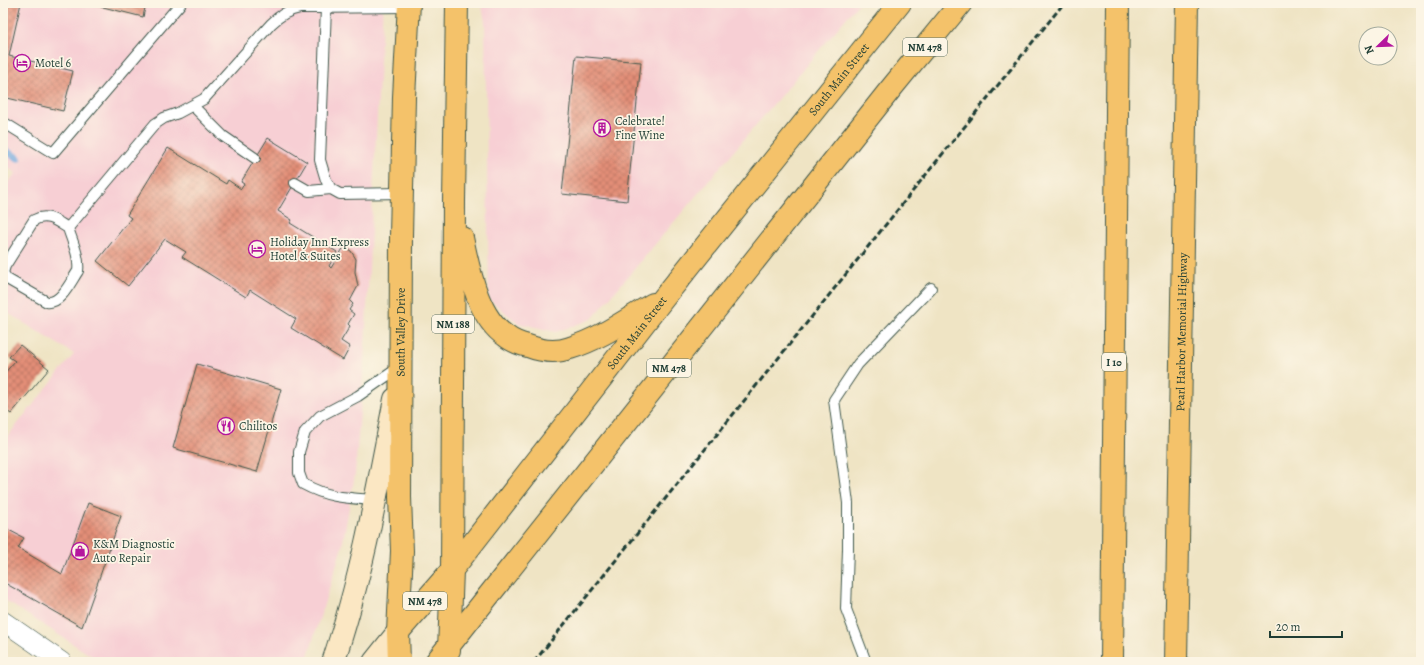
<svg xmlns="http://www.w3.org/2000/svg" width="1424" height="665" font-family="Alegreya,serif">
	<defs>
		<pattern id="building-cross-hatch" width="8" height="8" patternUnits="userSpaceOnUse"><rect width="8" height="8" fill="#e38e77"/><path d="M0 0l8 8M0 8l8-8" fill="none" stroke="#b77562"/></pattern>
	</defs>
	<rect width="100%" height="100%" fill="#fcf5e5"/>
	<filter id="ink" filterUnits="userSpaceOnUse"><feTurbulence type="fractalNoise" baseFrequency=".025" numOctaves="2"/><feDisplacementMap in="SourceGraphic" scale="8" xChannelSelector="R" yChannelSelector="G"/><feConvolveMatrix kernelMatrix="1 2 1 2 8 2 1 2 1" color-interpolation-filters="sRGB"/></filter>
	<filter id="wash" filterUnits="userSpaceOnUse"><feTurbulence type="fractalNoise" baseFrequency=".012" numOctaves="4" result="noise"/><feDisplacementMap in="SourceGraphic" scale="16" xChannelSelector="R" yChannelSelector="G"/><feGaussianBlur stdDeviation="0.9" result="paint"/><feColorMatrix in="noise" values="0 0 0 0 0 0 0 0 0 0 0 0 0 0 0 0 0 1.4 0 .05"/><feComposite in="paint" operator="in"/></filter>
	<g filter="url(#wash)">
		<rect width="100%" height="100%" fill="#efe4c4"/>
		<path fill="#f7cfd4" d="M3,3H383L364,364L355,474L342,547L306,662H101L3,599V442L74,354L3,310V189L16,173L3,165Z
			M481,3H859L592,319L556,332L518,323L489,299L485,21Z"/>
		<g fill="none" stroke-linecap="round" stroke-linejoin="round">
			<path stroke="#71a7df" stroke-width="7" d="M3,149L18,158"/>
		</g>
		<g id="blocks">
			<path fill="url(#building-cross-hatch)" d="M3,3H21L9,56L73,71L63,111L3,97Z
				M87,3H146L143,17Z
				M576,56L641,62L627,201L562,194Z
				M268,138L307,162L278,211L292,220L290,223L337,252L329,266L331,268L344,247L351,251L356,259L355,272L358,286L350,301L353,304L349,310L354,314L348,324L350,326L341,341L350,347L343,360L291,328L296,319L250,290L246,297L182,257L186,252L165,239L128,286L97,261L131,218L127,215L168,148L226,184L228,180L241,189L244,184L241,182Z
				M20,345L49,369L11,414L3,408V375L15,361L9,357Z
				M197,364L281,389L257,472L173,448Z
				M88,503L121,516L82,627L3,582V527L24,538L18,548L62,574Z"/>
		</g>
	</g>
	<g filter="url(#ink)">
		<use href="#blocks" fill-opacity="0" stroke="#3e564a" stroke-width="1"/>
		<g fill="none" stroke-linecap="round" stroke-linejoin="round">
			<g stroke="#3e564a" stroke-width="12">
				<path id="service" d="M326,8L320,160L326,180L331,189L340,194L402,193
					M193,106L223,136L255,158
					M3,122L53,153L181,3
					M295,183L309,191L331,189
					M68,228C72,241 80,257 78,271C71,281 61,304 47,302L7,279L3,273L5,266L34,220C48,213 56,221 68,228L155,124L164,118L178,113L204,99L271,24C280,15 288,10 300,8L408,7
					M374,500C346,498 329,498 303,484L299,473V452L305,432L320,416L358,396L401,366
					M866,662L846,609L848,549V503L834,400L858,364L931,288"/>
			</g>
			<g stroke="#3e564a" stroke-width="20">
				<path id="minor" d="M3,621L62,662"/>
			</g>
			<g stroke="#3e564a" stroke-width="24">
				<path id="secondary" d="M333,662C362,577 378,487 395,399
					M374,662L398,632"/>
			</g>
			<g stroke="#3e564a" stroke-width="24">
				<g id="primary">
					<path d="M462,238C469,269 477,317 506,336C512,341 520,344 528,346C541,351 556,353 570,348C600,339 626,320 653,304"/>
					<path id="s1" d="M398,632L452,570L663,299L900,3"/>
					<path d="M449,650L452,570L454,201L457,3"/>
					<path id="s2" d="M399,662L398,632L402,551L400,497L401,236L404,97L409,3"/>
					<path d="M436,662L889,91L961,3"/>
				</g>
			</g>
			<g stroke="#3e564a" stroke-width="24">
				<g id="motorway">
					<path d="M1112,662L1118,3"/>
					<path id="s3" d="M1176,662L1187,3"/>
				</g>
			</g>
			<use href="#service" stroke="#fff" stroke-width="10"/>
			<use href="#minor" stroke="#fff" stroke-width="19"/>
			<use href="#secondary" stroke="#fbe7c3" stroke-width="22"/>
			<use href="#primary" stroke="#f4c26a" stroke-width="22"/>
			<use href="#motorway" stroke="#f4c26a" stroke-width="22"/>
			<path stroke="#1f3d34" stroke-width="3" stroke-dasharray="6 3" stroke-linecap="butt" d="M534,662L1064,3"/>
		</g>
	</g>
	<defs>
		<g id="hotel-ring" transform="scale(0.9)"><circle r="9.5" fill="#fcf5e5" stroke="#b5179e" stroke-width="1.5"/><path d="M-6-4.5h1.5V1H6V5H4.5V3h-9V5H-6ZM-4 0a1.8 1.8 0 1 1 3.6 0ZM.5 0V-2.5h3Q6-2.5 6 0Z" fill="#b5179e"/></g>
		<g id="building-ring" transform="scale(0.9)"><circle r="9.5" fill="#fcf5e5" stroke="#b5179e" stroke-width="1.5"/><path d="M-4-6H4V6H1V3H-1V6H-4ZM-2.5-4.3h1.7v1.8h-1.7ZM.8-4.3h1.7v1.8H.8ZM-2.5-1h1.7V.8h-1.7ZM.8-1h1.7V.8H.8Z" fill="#b5179e"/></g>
		<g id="restaurant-ring" transform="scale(0.9)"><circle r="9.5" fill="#fcf5e5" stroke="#b5179e" stroke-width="1.5"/><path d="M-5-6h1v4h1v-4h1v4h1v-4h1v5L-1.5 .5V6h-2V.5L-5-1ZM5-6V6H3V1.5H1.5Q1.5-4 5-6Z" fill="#b5179e"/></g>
		<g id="shop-ring" transform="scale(0.9)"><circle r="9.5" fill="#fcf5e5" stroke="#b5179e" stroke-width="1.5"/><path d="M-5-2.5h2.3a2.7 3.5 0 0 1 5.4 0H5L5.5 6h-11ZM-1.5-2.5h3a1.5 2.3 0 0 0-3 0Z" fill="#b5179e"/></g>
	</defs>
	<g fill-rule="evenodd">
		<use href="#hotel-ring" x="22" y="63"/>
		<use href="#building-ring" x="602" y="128"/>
		<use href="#hotel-ring" x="257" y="249"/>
		<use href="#restaurant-ring" x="226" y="426"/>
		<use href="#shop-ring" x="80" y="551"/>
	</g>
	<g text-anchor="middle" stroke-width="3.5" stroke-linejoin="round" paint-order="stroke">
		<g fill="#fcf5e5" stroke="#617469" stroke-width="1">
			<rect x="903" y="38" width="44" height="18" rx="3"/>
			<rect x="432" y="315" width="42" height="18" rx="3"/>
			<rect x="1102" y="353" width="24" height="18" rx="3"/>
			<rect x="647" y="359" width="44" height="18" rx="3"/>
			<rect x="403" y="592" width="44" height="18" rx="3"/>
		</g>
		<g font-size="11" font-weight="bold" fill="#1f3d34">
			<text x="925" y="51">NM 478</text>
			<text x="453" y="328">NM 188</text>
			<text x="1114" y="366">I 10</text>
			<text x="669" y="372">NM 478</text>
			<text x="425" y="605">NM 478</text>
		</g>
		<g font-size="12" fill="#1f3d34" stroke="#fcf5e5" text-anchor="start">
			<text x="35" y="67">Motel 6</text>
			<text x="615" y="125">Celebrate!<tspan x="615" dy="14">Fine Wine</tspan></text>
			<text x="270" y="246">Holiday Inn Express<tspan x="270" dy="14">Hotel &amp; Suites</tspan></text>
			<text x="239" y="430">Chilitos</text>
			<text x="93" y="548">K&amp;M Diagnostic<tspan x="93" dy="14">Auto Repair</tspan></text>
		</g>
		<g font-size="12" fill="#1f3d34" stroke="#fcf5e5">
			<text dy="4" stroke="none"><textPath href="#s1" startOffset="707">South Main Street</textPath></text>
			<text dy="4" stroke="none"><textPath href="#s1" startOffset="383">South Main Street</textPath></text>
			<text dy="4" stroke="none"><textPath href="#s2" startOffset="330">South Valley Drive</textPath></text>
			<text dy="4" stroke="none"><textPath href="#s3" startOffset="330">Pearl Harbor Memorial Highway</textPath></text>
		</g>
	</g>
	<rect width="1424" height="665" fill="none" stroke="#fcf5e5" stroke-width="16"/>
	<g transform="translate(1378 46) rotate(247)"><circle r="19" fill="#fcf5e5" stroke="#a4ab9e"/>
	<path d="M0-3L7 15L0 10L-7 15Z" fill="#b5179e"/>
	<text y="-6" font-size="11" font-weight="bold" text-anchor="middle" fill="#1f3d34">N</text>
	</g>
	<path d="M1270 631v6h72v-6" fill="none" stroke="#1f3d34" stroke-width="2"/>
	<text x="1276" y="631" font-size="12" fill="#1f3d34" stroke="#fcf5e5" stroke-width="3" paint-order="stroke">20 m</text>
</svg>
